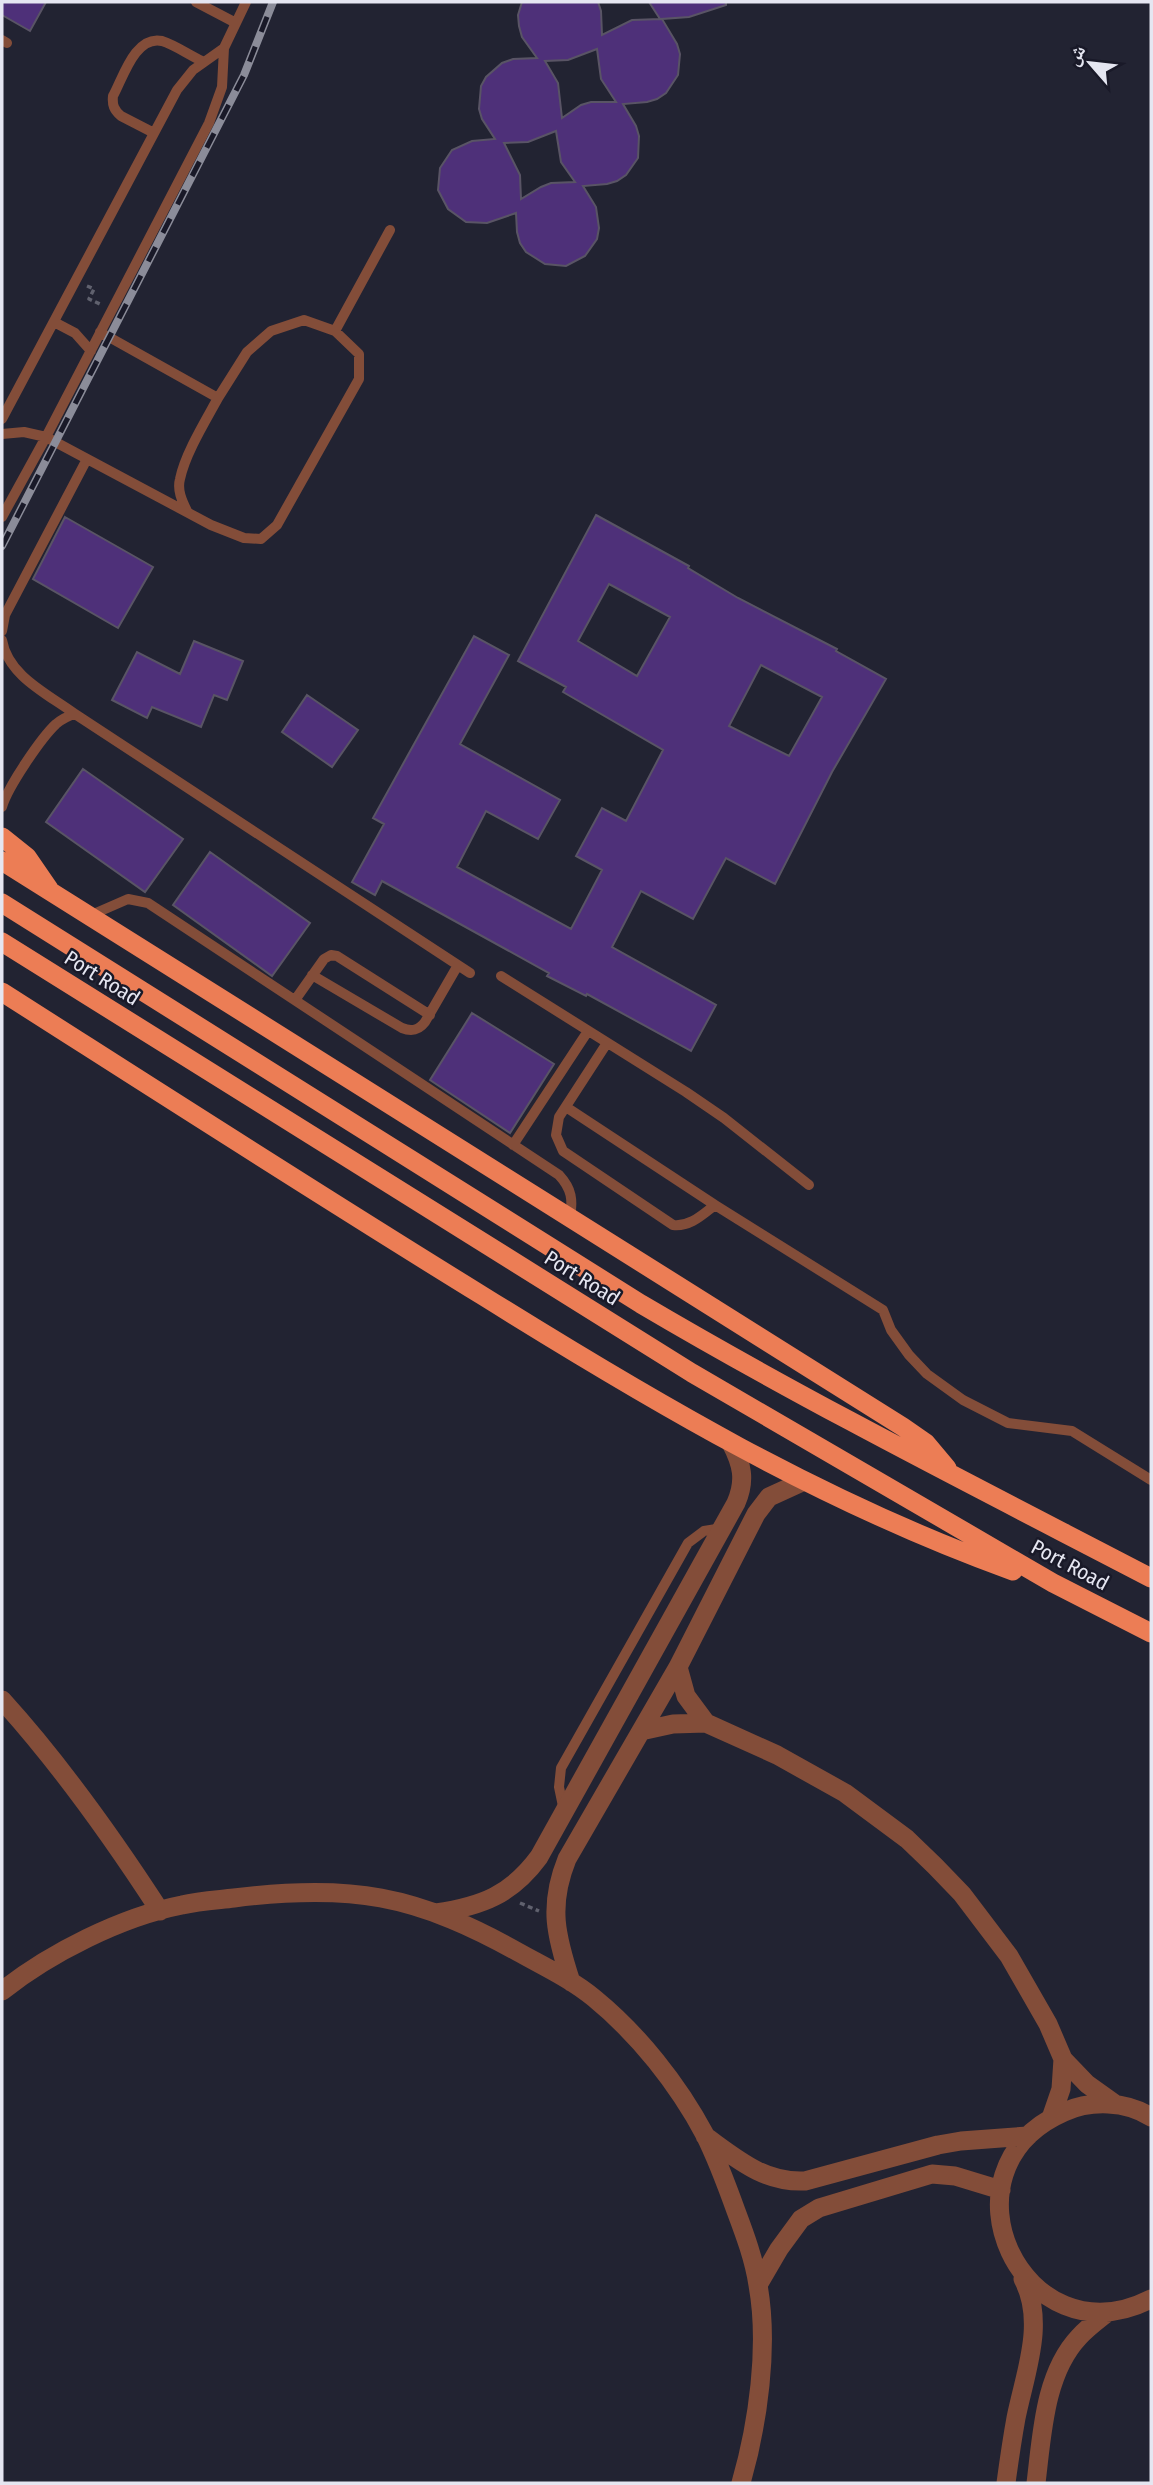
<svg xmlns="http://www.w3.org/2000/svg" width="1153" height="2485" font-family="'Fira Sans Condensed','Noto Naskh Arabic',sans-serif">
	<rect width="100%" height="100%" fill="#222332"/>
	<path fill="#4e3079" stroke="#595465" stroke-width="2" fill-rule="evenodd" d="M2,2H46L30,31L2,15Z
		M522,2H598L601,11L602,35L632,20L660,19L649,2H726V5L689,17L662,19L677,44L680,54L678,75L666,93L657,99L647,102L623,104L636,126L639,136L638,158L626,175L617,181L607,184L583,186L596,207L599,228L597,239L585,256L566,266L545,264L526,252L520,243L517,232L516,213L487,223L466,222L448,209L438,190L440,168L452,150L472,141L495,139L482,119L479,109L481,86L486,77L502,63L513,59L537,58L522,37L519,26L518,15ZM597,49L601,79L616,102H591L581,105L562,118L558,83L545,61L568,60ZM556,131L561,162L575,182L551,183L541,187L521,199L520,175L504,143L528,142Z
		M596,515L689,566L688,568L738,598L837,649L836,651L886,679L832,772L775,884L726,858L693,919L641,891L612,947L716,1005L691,1051L587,994L586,996L547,976L549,973L382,881L375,895L352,882L384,824L373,818L474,636L509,655L460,744L560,800L538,839L486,811L457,867L571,929L602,870L576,856L602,808L626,821L663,750L563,692L566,687L518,661ZM609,584L670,617L637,676L578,641ZM761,665L822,697L789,756L729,726Z
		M65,517L153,567L118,628L33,579Z
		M194,641L243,661L227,700L214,695L201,727L152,707L147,718L112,700L137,652L180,674Z
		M307,695L358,730L332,767L282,732Z
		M83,769L183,839L145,892L46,822Z
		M210,852L310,923L272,976L173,905Z
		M472,1013L554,1064L510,1133L430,1080Z"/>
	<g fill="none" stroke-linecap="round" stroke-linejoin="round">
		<path stroke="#60616e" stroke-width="3.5" stroke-dasharray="5 3.5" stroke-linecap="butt" d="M87,286L94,289L89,299L100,304
			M520,1903L539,1911"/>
		<path stroke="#834d39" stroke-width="10" d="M196,2L236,23
			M2,40L7,43
			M154,133L121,116C114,110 112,105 113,96C123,78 135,35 162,41C175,45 189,55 202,61
			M54,322L75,333L91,351
			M335,331L390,230
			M2,419L177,90L193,70L224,48
			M2,434L24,432L46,437L211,525L244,538L261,539L277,525L359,379V354L335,331L304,320L271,331L247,352L218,398L100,332
			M187,511C182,501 177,490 180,479C185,454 206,420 218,398
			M2,517L46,437L209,123L222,87L224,48L246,2
			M2,631L5,615L87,459
			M2,640C8,676 48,694 75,714L470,973
			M2,807C7,788 41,738 56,724C62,719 68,716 75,714
			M89,916L128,899L148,903L559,1175C572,1189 573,1200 570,1218
			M312,975L402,1028C412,1032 419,1030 425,1022L458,965
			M501,976L686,1092L724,1118L809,1185
			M295,1000L324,959L331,955L337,956L430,1015
			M607,1043L559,1117L556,1135L563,1151L673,1225C690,1227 702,1215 715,1205
			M566,1107L715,1205L883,1310L891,1330L909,1355L927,1374L963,1400L1008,1423L1072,1431L1151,1480
			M513,1145L588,1031
			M564,1811L559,1787L561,1768L688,1543L704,1531L722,1528"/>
		<path stroke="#834d39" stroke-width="19" d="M678,1667L686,1696L706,1723L777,1755L845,1793L907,1839L935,1866L962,1894L1009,1956L1048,2024L1063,2059L1087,2084L1115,2104
			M2,1700C61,1765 112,1837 160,1911
			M641,1731L673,1724L706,1723
			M436,1913C482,1906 511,1895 539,1857L736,1503C746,1480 742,1464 731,1443
			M571,1982C556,1936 548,1906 567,1859L678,1667L756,1514L769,1497L804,1481
			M2,1991C50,1953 121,1917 182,1905C199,1901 217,1900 234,1898C282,1892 333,1889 381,1898C430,1907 475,1928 518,1952C543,1966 571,1979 594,1998C638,2034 678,2084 705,2135C717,2159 727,2186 736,2211C745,2235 754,2259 758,2285C769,2346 758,2424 741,2483
			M1151,2117C1126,2101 1091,2100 1064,2112C932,2170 1023,2364 1151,2299
			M1051,2118L1061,2089L1063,2059
			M705,2136C737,2159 764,2183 805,2181L938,2145L961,2141L1028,2136
			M758,2285L779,2249L801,2219L819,2208L932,2174L955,2176L1001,2190
			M1006,2483C1009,2461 1012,2440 1016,2418C1025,2373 1046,2322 1023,2279
			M1036,2483C1042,2436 1044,2374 1079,2337C1087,2328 1098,2320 1108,2312"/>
		<path stroke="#ec7d55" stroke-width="19" d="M2,837L27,857L49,889
			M2,861L903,1427L926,1443L947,1468
			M2,903L641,1304C807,1402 980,1489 1151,1578
			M2,942L692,1373L1053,1583L1151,1633
			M2,992C162,1094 322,1197 483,1296C653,1402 824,1503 1013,1571"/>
		<g stroke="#8b8c99" stroke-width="8">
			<path id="rail" d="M2,546L244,75L273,2"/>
		</g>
		<use href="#rail" stroke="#191928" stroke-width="5" stroke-dasharray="16" stroke-linecap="butt"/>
	</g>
	<g text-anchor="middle" stroke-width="5" stroke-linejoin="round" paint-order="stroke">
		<g font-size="21" fill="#e5e6f1" stroke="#191928">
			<text transform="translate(102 978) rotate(32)" y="7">Port Road</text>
			<text transform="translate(582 1278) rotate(32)" y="7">Port Road</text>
			<text transform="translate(1070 1565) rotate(28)" y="7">Port Road</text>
		</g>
	</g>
	<rect width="1153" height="2485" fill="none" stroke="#e5e6f1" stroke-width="7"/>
	<g transform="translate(1090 63) rotate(298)" stroke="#191928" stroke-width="5" paint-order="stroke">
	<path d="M0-5L12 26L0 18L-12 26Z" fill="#e5e6f1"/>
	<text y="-10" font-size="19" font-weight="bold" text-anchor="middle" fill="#e5e6f1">ش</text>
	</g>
</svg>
